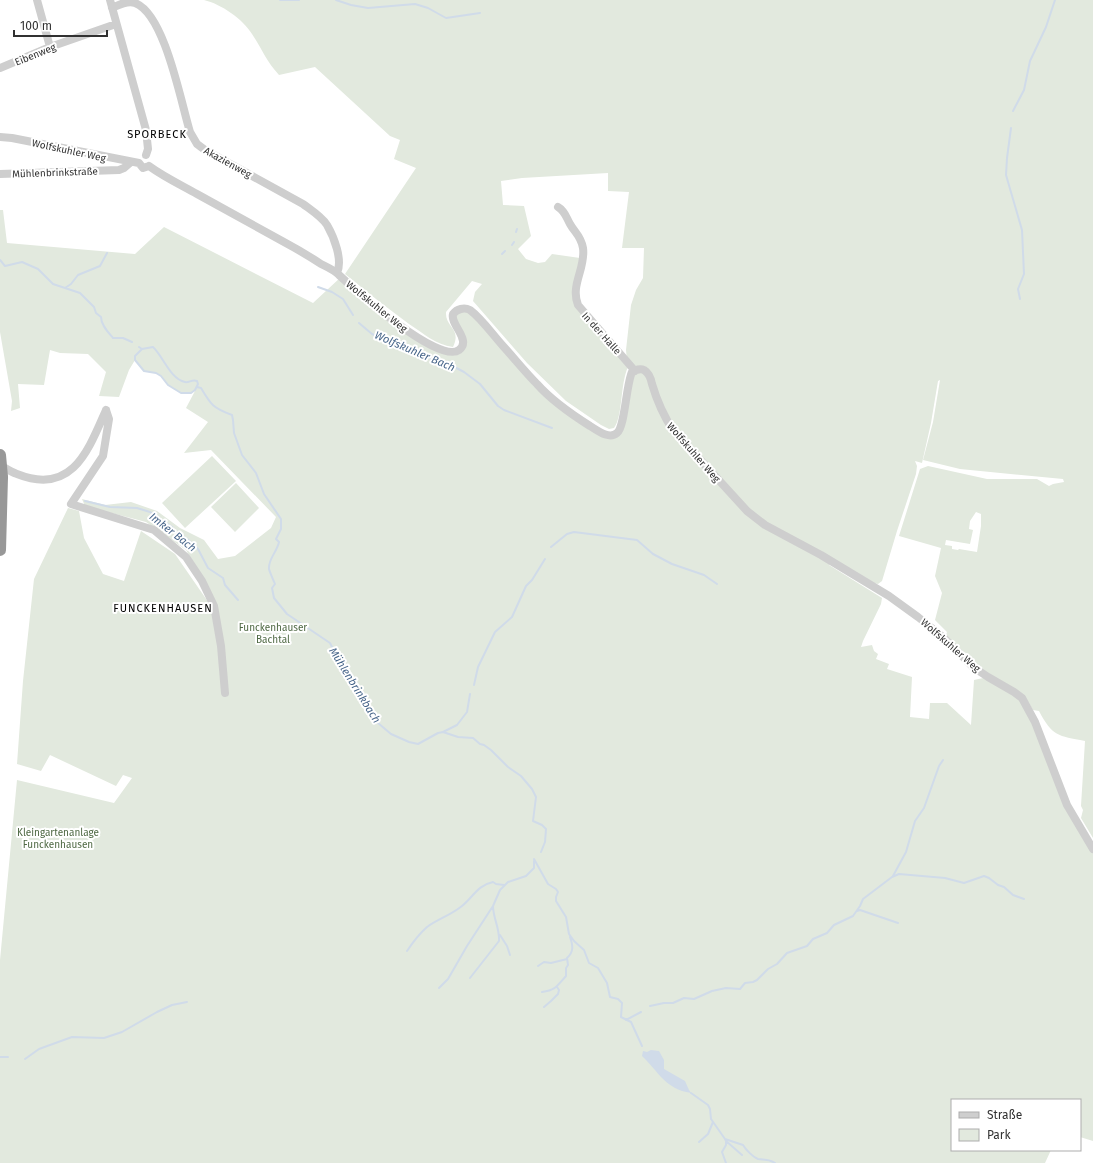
<svg xmlns="http://www.w3.org/2000/svg" width="1093" height="1163" font-family="'Fira Sans',sans-serif">
	<rect width="100%" height="100%" fill="#fff"/>
	<path fill="#e2e9de" fill-rule="evenodd" d="M204,0H1093V838L1081,818L1083,810L1081,806L1085,741C1058,736 1052,736 1039,711L1033,710L1027,700L978,667L946,635L947,632L935,620L942,593L935,576L941,548L899,536L920,469L928,466L987,479H1037L1049,486L1053,484L1064,482L1063,479L960,469L923,460L933,422L940,380L938,381L931,423L922,463L915,461L917,466L916,474L897,531L882,581L878,584L874,583L832,558L829,565L882,598L881,604L863,641L861,647L872,645L874,651L878,654L876,659L889,664L887,669L912,677L910,717L929,719L930,703H947L971,725L974,680L988,677L1022,698L1054,772L1093,849V1141L1080,1137V1100H952V1150H1051L1045,1163H0V960L17,780L114,803L132,778L123,775L116,786L50,755L41,771L17,764L23,681L34,579L68,508L79,511L84,538L103,574L124,581L141,531L175,554L213,609L209,587L186,550L146,522L85,506L82,499L105,505L131,502L157,511L180,528L204,540L218,559L235,556L271,528L276,517L211,450L184,453L208,422L186,408L195,391L191,393H181L168,385L161,376L156,373L144,371L135,360L129,370L119,397L99,396L106,372L88,354L60,353L50,350L44,385L18,384L20,408L11,411L12,401L0,332V210H3L7,243L135,254L164,227L313,303L341,277L382,312L444,350L461,348L452,317L467,308L538,385L582,421L615,435L632,372L627,361L626,350L631,305L636,290L643,278L644,248H622L629,192L608,191V173L522,178L501,181L503,205L524,206L531,236L518,249L526,259L538,263L545,262L552,254L580,258L574,299L628,367C620,384 623,416 614,428L609,429L601,425L566,401L527,363L473,301L475,292L482,284L472,281L446,312C445,328 462,328 453,347C436,345 423,333 409,324C387,308 366,291 345,274L416,168L394,159L400,140L390,136L315,67L279,75C266,61 262,49 252,34C243,19 221,4 204,0ZM976,512L981,514V526L977,552L959,549L958,550L952,549V546L945,545L946,540L970,544L973,530L969,529L970,521Z
		M212,456L236,481L185,528L162,503Z
		M236,483L259,508L235,532L211,507Z"/>
	<path fill="#d0dbe9" d="M651,1050L659,1051L664,1060V1069L685,1081L689,1090L691,1093C665,1089 659,1072 642,1056L643,1051L647,1052Z"/>
	<g fill="none" stroke-linecap="round" stroke-linejoin="round">
		<path stroke="#d0dbe9" stroke-width="2" d="M280,0H299
			M336,0L351,5L368,8L415,4L428,8L446,18L480,13
			M1013,111L1024,90L1030,61L1046,27L1055,0
			M1011,128L1007,158L1006,175L1022,230L1024,274L1018,289L1020,299
			M516,232L517,229
			M512,245L514,242
			M502,254L505,251
			M0,260L5,266L22,262L38,269L53,284L80,293L94,307L96,313L101,317C101,325 108,332 113,338H123L132,342
			M318,287L332,292L343,299L353,315
			M65,288L71,284L78,275L100,266L107,253
			M359,323L372,334L430,358L447,363L464,372L480,384L498,406L504,410L552,428
			M139,347L142,349L135,356V360L144,371L156,373L161,376L168,385L181,393H191L195,390L198,384L197,381C192,379 189,383 185,382C170,379 163,356 153,347L142,349
			M197,387L201,388C211,405 213,408 232,415L233,420L234,433L242,455L256,473L264,494L281,519V529L276,539L279,542C277,552 268,559 269,569C270,573 273,579 275,584L272,588L274,598L287,614L330,643L343,669L356,682L378,723L391,734L409,742L418,744L438,733L443,732L458,737L473,738L480,744L484,745L491,750L508,767L521,776L532,789L536,797L533,821L542,825L546,829L545,842L541,852
			M85,501L110,507L137,508L150,512L172,527L176,533L187,539L198,549L208,568L223,578L225,585L238,600
			M551,547L567,534L574,532L637,540L653,554L672,564L704,575L717,584
			M474,685L478,667L495,632L512,617L526,586L532,580L545,559
			M443,732L457,725L467,712L470,694
			M534,859L548,884L556,889L558,892L556,897V901L566,917L569,934L574,941L584,950L589,963L598,968L607,983L610,997L618,999L622,1003L621,1017L631,1022L642,1046
			M893,876L906,852L915,821L924,808L939,766L943,760
			M857,911L860,910L898,923
			M500,935L507,946L510,955
			M407,951C413,942 419,934 427,927C438,919 451,915 462,906C473,897 478,885 493,882L496,884L504,885
			M538,966L544,962L551,963L567,959
			M470,978L499,941C500,929 493,918 493,906
			M439,988L448,979L467,946L493,906L500,890L508,882L526,876L534,868V861
			M542,992C556,990 557,986 566,976V968L568,965L567,958C574,952 573,945 570,937
			M650,1006L664,1003H673L684,998L694,999L712,991L726,988L740,989L745,983L753,982L757,980L768,969L777,964L787,953L807,946L813,939L827,933L834,925L853,916L860,906L863,899L892,877L899,874L945,878L964,883L984,876L989,878L998,885L1004,887L1013,895L1024,899
			M544,1007L551,1001L558,994L559,990L557,987
			M626,1020L641,1012
			M0,1057H8
			M25,1059L39,1049L72,1037L104,1038L122,1032L157,1012L172,1005L187,1002
			M691,1093L708,1105L710,1109L711,1119L725,1139L743,1145C746,1150 753,1157 758,1159C765,1160 769,1159 775,1163
			M725,1139L726,1141L742,1155
			M699,1142L708,1134L713,1122
			M726,1142V1145L722,1152L726,1163"/>
		<path stroke="#cecece" stroke-width="8" d="M37,0L50,47
			M110,0L146,130L148,149L146,155
			M112,8C119,5 127,0 135,3C165,14 181,103 190,132L197,144L205,150L303,204C311,210 322,217 327,225C334,237 343,260 337,273
			M0,68L50,47L116,24
			M0,137L12,138L139,163L143,168L149,166
			M149,166C164,177 181,185 197,194C226,210 255,226 284,242C297,249 309,256 321,264C327,267 334,270 339,275C355,290 439,365 459,350C472,340 450,325 453,314C457,309 464,307 470,310C482,319 492,334 503,346C514,358 525,372 537,384C552,401 571,414 590,426C597,430 609,440 617,433C625,427 626,385 632,372C636,370 640,368 644,370C649,373 651,379 652,384C657,401 663,415 673,430L747,511L765,525L821,555L889,596L918,617L943,637L973,667L988,677L1014,692L1022,698L1035,722L1067,805L1093,849
			M0,174L119,170L124,168L131,162
			M558,207C565,211 566,217 570,224C575,233 581,236 583,248C586,268 570,285 578,305L635,371
			M106,410L109,419L103,456L71,504L154,530L186,557L202,581L214,606L221,646L225,693
			M0,465C5,468 11,472 17,474C72,496 88,451 106,410"/>
		<path stroke="#989898" stroke-width="12" d="M0,550L2,477"/>
		<path stroke="#989898" stroke-width="12" d="M0,455L2,477"/>
	</g>
	<g text-anchor="middle" stroke-width="4" stroke-linejoin="round" paint-order="stroke">
		<g font-size="10" fill="#313131" stroke="#fff">
			<text transform="translate(35 54) rotate(-22)" y="4">Eibenweg</text>
			<text transform="translate(69 150) rotate(12)" y="4">Wolfskuhler Weg</text>
			<text transform="translate(228 162) rotate(29)" y="4">Akazienweg</text>
			<text transform="translate(55 172) rotate(-2)" y="4">Mühlenbrinkstraße</text>
			<text transform="translate(377 306) rotate(39)" y="4">Wolfskuhler Weg</text>
			<text transform="translate(602 333) rotate(48)" y="4">In der Halle</text>
			<text transform="translate(694 452) rotate(49)" y="4">Wolfskuhler Weg</text>
			<text transform="translate(951 645) rotate(41)" y="4">Wolfskuhler Weg</text>
		</g>
		<g font-size="10" fill="#4e6843" stroke="#fff">
			<text x="273" y="631">Funckenhauser<tspan x="273" dy="12">Bachtal</tspan></text>
			<text x="58" y="836">Kleingartenanlage<tspan x="58" dy="12">Funckenhausen</tspan></text>
		</g>
		<g font-size="11" letter-spacing="1" fill="#000" stroke="#fff">
			<text x="157" y="138">SPORBECK</text>
			<text x="163" y="612">FUNCKENHAUSEN</text>
		</g>
		<g font-size="11" font-style="italic" fill="#48668a" stroke="#fff">
			<text transform="translate(415 351) rotate(23)" y="4">Wolfskuhler Bach</text>
			<text transform="translate(173 532) rotate(38)" y="4">Imker Bach</text>
			<text transform="translate(355 685) rotate(58)" y="4">Mühlenbrinkbach</text>
		</g>
	</g>
	<rect x="951" y="1099" width="130" height="52" fill="#ffffff" stroke="#adadad"/>
	<rect x="959" y="1112" width="20" height="6" fill="#cecece" stroke="#adadad"/>
	<text x="987" y="1119" font-size="12" fill="#313131">Straße</text>
	<rect x="959" y="1129" width="20" height="12" fill="#e2e9de" stroke="#adadad"/>
	<text x="987" y="1139" font-size="12" fill="#313131">Park</text>
	<path d="M14 30v6h93v-6" fill="none" stroke="#313131" stroke-width="2"/>
	<text x="20" y="30" font-size="12" fill="#313131" stroke="#ffffff" stroke-width="3" paint-order="stroke">100 m</text>
</svg>
